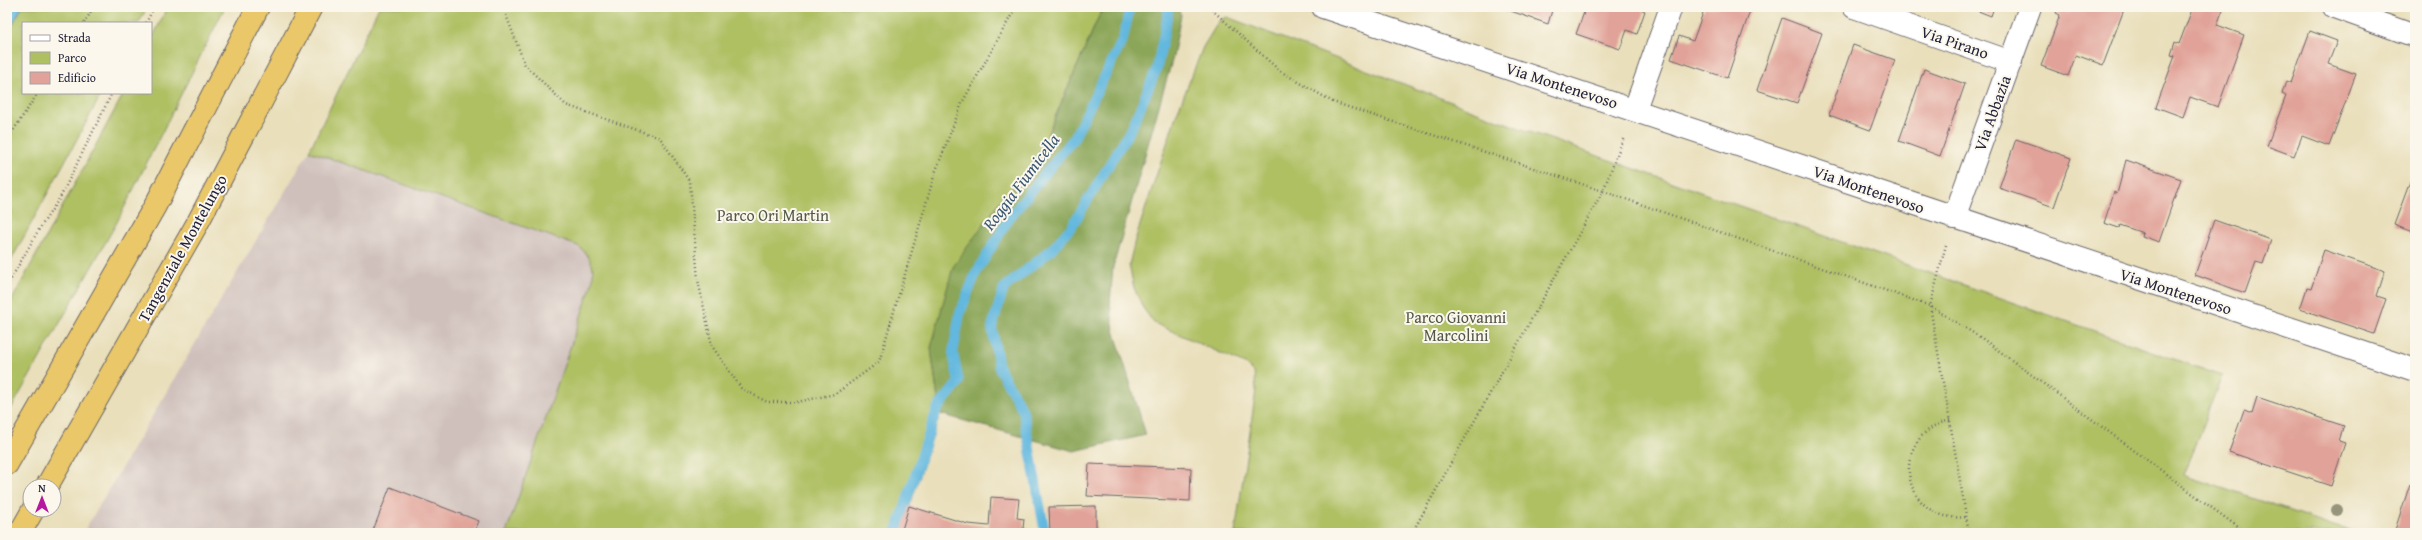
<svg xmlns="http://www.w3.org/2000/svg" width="2422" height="540" font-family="'Gentium Book Plus',serif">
	<rect width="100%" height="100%" fill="#fbf7ec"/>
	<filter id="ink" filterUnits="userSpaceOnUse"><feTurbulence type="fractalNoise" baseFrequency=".025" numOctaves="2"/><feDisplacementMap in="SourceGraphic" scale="8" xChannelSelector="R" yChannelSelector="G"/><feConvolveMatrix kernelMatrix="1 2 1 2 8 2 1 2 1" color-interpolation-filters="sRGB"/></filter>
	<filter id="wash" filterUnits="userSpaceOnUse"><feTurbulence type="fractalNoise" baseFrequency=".012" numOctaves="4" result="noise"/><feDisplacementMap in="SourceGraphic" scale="16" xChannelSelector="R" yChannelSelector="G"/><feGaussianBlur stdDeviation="0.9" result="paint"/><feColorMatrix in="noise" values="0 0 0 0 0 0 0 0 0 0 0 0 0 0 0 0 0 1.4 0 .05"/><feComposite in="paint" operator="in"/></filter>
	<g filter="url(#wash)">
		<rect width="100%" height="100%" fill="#e9dfbb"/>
		<path fill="#cfc0bb" d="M309,151L578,246L588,254L594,276L591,287L506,533H83Z"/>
		<path fill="#afc063" stroke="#68714f" d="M22,7H147L139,23H23V93H102L7,268V34Z
			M168,7H225L116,224L7,416V309L124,93H151V40Z
			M379,7H1103L1042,147L1027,174L998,204L931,348L940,414L901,533H506L591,287C596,269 592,257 578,246L309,151Z
			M1227,17L1530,132L2222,376L2183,475L2355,533H1235L1256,390L1254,372L1247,365L1154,323L1143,308L1134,288L1129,265L1135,240L1176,116L1203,47L1219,21Z"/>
		<path fill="#8ba659" stroke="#56644a" d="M1103,7H1177L1181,15L1173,57L1113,267L1110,304L1114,330L1146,435L1074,451L940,414L931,348L953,267L998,204L1027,174L1042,147Z"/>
		<path fill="#62b8df" stroke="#426d8d" d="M7,7H22L7,34Z"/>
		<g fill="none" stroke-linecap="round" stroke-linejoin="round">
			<path stroke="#62b8df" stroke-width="10" d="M896,533L937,409L959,382L953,353L960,313L976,273L1010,217L1074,138L1123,39L1130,7
				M1045,533L1023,411L999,368L992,327L1004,288L1051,250L1072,226L1132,127L1157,68L1168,13"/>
		</g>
		<g id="blocks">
			<path fill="#e1a399" d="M1506,7H1553L1548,24L1505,9Z
				M1586,7H1635L1645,11L1637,34L1627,30L1620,49L1576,34Z
				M1705,7L1751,8L1727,78L1671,59L1679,36L1693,41Z
				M1968,7H1994L1991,16Z
				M2058,7H2125L2103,65L2076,55L2068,76L2041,66L2060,15L2056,13Z
				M2193,7H2224L2217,25L2244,35L2218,107L2190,97L2183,117L2156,107L2175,56L2171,55L2175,42L2179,44Z
				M1782,18L1822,33L1797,103L1757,90Z
				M2310,31L2337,41L2328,64L2356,74L2329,146L2302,136L2294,156L2267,146L2286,96L2282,94L2286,81L2291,83Z
				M1853,45L1895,60L1870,130L1829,115Z
				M1924,69L1965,84L1940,156L1899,141Z
				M2016,139L2071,158L2054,207L1999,188Z
				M2126,160L2181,179L2159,242L2142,236L2143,233L2120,225L2119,228L2104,223L2114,192L2117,194Z
				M2415,168V233L2394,225Z
				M2214,220L2271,240L2263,264L2256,262L2245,293L2195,275Z
				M2324,250L2385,271L2377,296L2386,299L2374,334L2300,309L2307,288L2311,289Z
				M2257,397L2344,426L2339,441L2345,443L2331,486L2229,452L2244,410L2252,413Z
				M1089,464L1191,468L1190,501L1087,496Z
				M2410,484L2415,486V533H2394Z
				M390,487L479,521L474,533H372Z
				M991,497L1019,499L1017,518L1024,519L1023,529L1034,530V533H901L909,506L968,524L989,526Z
				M1096,506V533H1050L1049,507Z"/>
		</g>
	</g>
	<g filter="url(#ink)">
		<use href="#blocks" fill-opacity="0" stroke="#686468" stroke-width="1"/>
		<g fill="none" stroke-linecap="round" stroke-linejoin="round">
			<g stroke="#686468" stroke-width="24">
				<path id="minor" d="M1323,7L2415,370
					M1854,7L2011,62
					M2334,7L2415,36
					M1635,109L1671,7
					M1954,218L2030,7"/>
			</g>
			<g stroke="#686468" stroke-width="24">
				<path id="trunk" d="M7,464L155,206L258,7
					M47,486L197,224L311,7
					M20,533L33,510"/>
			</g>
			<path stroke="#686468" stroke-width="2.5" stroke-dasharray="1 3" stroke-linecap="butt" d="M506,7V15L525,65L566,105L660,138L690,182L698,280L712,346L741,388L767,402H797L835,394L879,362L935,173L962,103L1016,7
				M1209,7L1280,71L1333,102L1603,191L1624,137
				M84,23L94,7
				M146,23L154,7
				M7,140L38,93
				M1946,245L1930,306L1969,533
				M7,286L38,231L61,196L112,93
				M1950,420C1885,437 1902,525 1967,517
				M1412,533L1603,191L1930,306L1983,339L2246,533"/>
			<use href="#minor" stroke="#fff" stroke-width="22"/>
			<use href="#trunk" stroke="#eac769" stroke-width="22"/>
		</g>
		<circle fill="#96957c" cx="2337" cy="510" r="6"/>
	</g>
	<g text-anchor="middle" stroke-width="4" stroke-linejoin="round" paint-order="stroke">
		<g font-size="16" fill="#22223b" stroke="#fbf7ec">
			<text transform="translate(1955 42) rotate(19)" y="6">Via Pirano</text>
			<text transform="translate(1562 85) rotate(18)" y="6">Via Montenevoso</text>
			<text transform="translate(1992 113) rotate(-70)" y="6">Via Abbazia</text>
			<text transform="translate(1869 189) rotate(19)" y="6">Via Montenevoso</text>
			<text transform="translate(182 248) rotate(-61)" y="6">Tangenziale Montelungo</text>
			<text transform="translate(2176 291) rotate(18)" y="6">Via Montenevoso</text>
		</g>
		<g font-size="16" fill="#535949" stroke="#fbf7ec">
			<text x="773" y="221">Parco Ori Martin</text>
			<text x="1456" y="323">Parco Giovanni<tspan x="1456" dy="18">Marcolini</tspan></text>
		</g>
		<g font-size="17" font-style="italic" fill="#385674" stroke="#fbf7ec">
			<text transform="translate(1021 182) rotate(-53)" y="6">Roggia Fiumicella</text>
		</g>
	</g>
	<rect width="2422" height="540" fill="none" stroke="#fbf7ec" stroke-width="24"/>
	<rect x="22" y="22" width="130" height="72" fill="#fbf7ec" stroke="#a4a2a5"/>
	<rect x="30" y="35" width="20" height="6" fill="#ffffff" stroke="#a4a2a5"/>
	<text x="58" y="42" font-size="12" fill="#22223b">Strada</text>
	<rect x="30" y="52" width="20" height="12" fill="#afc063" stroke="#a4a2a5"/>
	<text x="58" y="62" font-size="12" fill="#22223b">Parco</text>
	<rect x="30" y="72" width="20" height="12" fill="#e1a399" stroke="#a4a2a5"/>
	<text x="58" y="82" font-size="12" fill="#22223b">Edificio</text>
	<g transform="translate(42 498)"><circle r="19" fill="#fbf7ec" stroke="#a4a2a5"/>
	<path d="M0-3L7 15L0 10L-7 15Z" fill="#b5179e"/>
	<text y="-6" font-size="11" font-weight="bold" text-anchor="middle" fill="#22223b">N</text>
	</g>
</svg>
